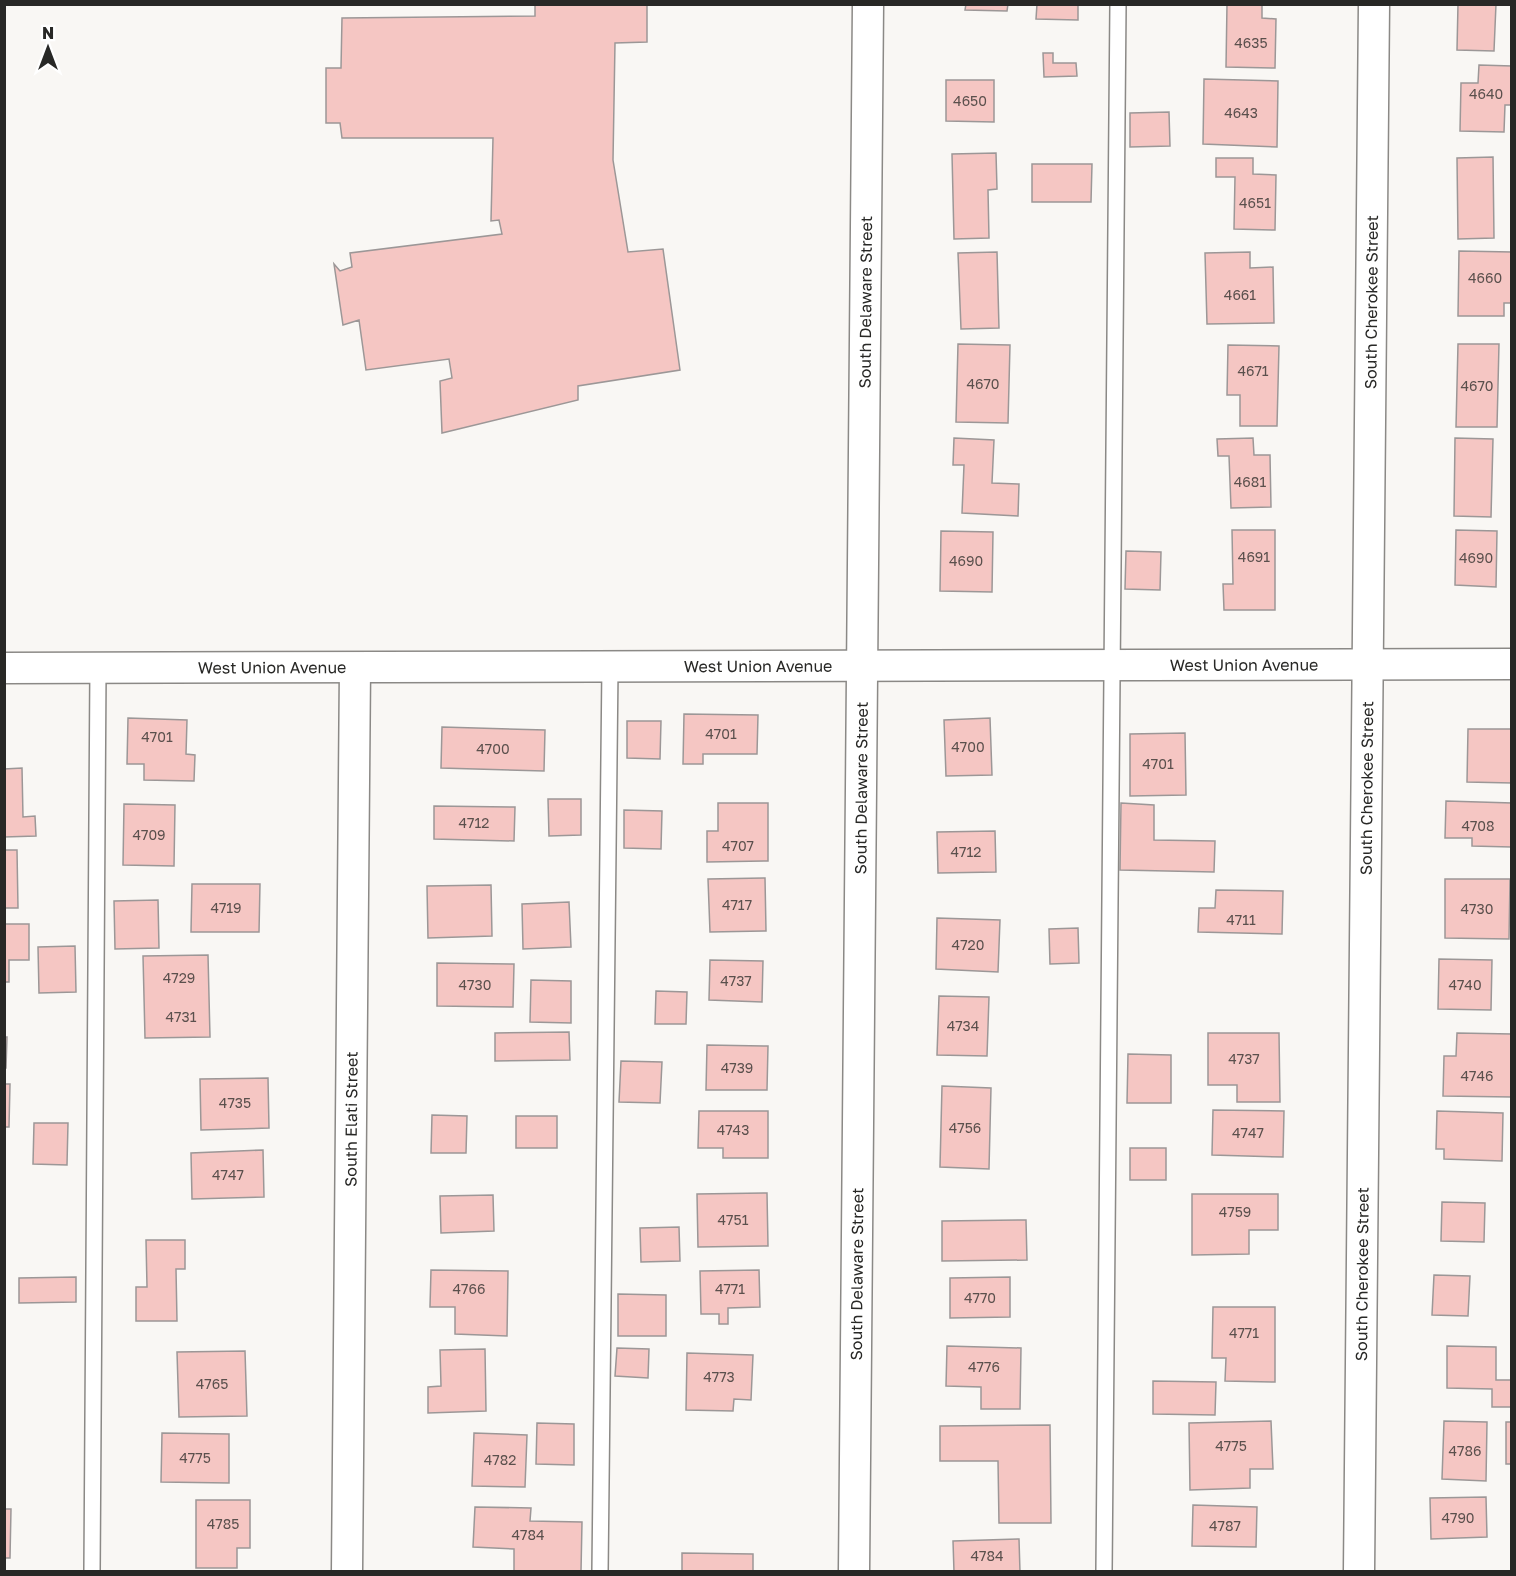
<svg xmlns="http://www.w3.org/2000/svg" width="1516" height="1576" font-family="'Golos Text',sans-serif">
	<rect width="100%" height="100%" fill="#f9f7f4"/>
	<path fill="#f5c6c3" stroke="#9c9797" stroke-width="1.5" d="M535,4H647V42L615,43L613,160L628,252L663,249L680,370L578,386V400L442,433L440,381L452,378L449,359L366,370L359,320L343,325L334,264L340,271L352,267L350,253L502,234L499,220L491,221L493,138H342L340,123H326V68H341L342,18L535,16Z
		M966,4H1008L1007,11L965,10Z
		M1037,4H1078V20L1036,19Z
		M1227,4H1262V18L1276,19L1275,68L1226,67Z
		M1458,4H1496L1494,51L1457,50Z
		M1043,53H1053V63H1076L1077,76L1044,77Z
		M1479,65L1512,66V105H1505L1504,132L1460,131L1461,83H1478Z
		M1204,79L1278,81L1277,147L1203,144Z
		M946,80H994V122L946,121Z
		M1169,112L1170,146L1130,147V113Z
		M996,153L997,189L988,190L989,238L954,239L952,154Z
		M1493,157L1494,238L1458,239L1457,158Z
		M1216,158H1253V174L1276,175L1275,230L1234,229L1235,177H1216Z
		M1032,164H1092L1091,202H1032Z
		M1459,251L1512,252V303H1504V316H1458Z
		M997,252L999,328L961,329L958,253Z
		M1250,252V268L1273,267L1274,323L1207,324L1205,253Z
		M958,344L1010,345L1008,423L956,422Z
		M1458,344H1499L1497,427H1456Z
		M1228,345L1279,346L1277,426H1240V395H1227Z
		M954,438L994,440L992,483L1019,484L1018,516L962,513L964,465H953Z
		M1253,438L1254,455H1270L1271,507L1231,508L1229,456H1218L1217,439Z
		M1455,438L1493,439L1491,517L1454,516Z
		M1232,530H1275V610H1224L1223,584H1233Z
		M1456,530L1497,531L1496,587L1455,585Z
		M941,531L993,532L992,592L940,591Z
		M1126,551L1161,552L1160,590L1125,589Z
		M684,714L758,715L757,754H703V764H683Z
		M128,718L187,720L186,754L195,755L194,781L144,780V764H127Z
		M990,718L992,775L946,776L944,720Z
		M627,721H661L660,759L627,758Z
		M442,727L545,730L544,771L441,768Z
		M1468,729H1512V783L1467,782Z
		M1185,733L1186,795L1130,796V734Z
		M22,768L23,817L35,816L36,836L4,837V769Z
		M548,799H581V835L549,836Z
		M1446,801L1512,803L1511,847L1472,846V838H1445Z
		M718,803H768V861L707,862V831H718Z
		M1121,803L1154,805V840L1215,841L1214,872L1120,870Z
		M124,804L175,805L174,866L123,865Z
		M434,806L515,807L514,841L434,839Z
		M624,810L662,811L661,849L624,848Z
		M995,831L996,872L938,873L937,832Z
		M4,850H17L18,908H4Z
		M765,878L766,931L710,932L708,879Z
		M1445,879H1510L1509,939L1445,938Z
		M192,884H260L259,932H191Z
		M491,885L492,936L428,938L427,886Z
		M1216,890L1283,891L1282,934L1198,932L1199,908H1215Z
		M158,900L159,948L115,949L114,901Z
		M569,902L571,947L523,949L522,904Z
		M937,918L1000,920L998,972L936,969Z
		M4,924H29V960H9V982H4Z
		M1078,928L1079,963L1050,964L1049,929Z
		M75,946L76,992L39,993L38,947Z
		M208,955L210,1037L145,1038L143,956Z
		M1439,959L1492,960L1491,1010L1438,1009Z
		M710,960L763,961L762,1002L709,1000Z
		M437,963L514,964L513,1007L437,1006Z
		M531,980L571,981V1023L530,1022Z
		M656,991L687,992L686,1024H655Z
		M939,996L989,997L987,1056L937,1055Z
		M569,1032L570,1060L495,1061V1033Z
		M1208,1033H1279L1280,1102H1237V1085H1208Z
		M1457,1033L1512,1034V1097L1443,1096L1444,1056H1456Z
		M4,1037H7L6,1068H4Z
		M707,1045L768,1046L767,1090H706Z
		M1128,1054L1171,1055V1103H1127Z
		M621,1061L662,1062L660,1103L619,1102Z
		M268,1078L269,1128L201,1130L200,1079Z
		M4,1084H10L9,1127H4Z
		M942,1086L991,1088L989,1169L940,1167Z
		M1213,1110L1284,1111L1283,1157L1212,1155Z
		M699,1111H768V1158H723V1148H698Z
		M1437,1111L1503,1113L1502,1161L1444,1159V1149H1436Z
		M432,1115L467,1116L466,1153H431Z
		M516,1116H557V1148H516Z
		M34,1123H68L67,1165L33,1164Z
		M1130,1148H1166V1180H1130Z
		M263,1150L264,1197L192,1199L191,1153Z
		M767,1193L768,1246L698,1247L697,1194Z
		M1192,1194H1278V1230H1249V1254L1192,1255Z
		M493,1195L494,1231L441,1233L440,1196Z
		M1442,1202L1485,1203L1484,1242L1441,1241Z
		M1026,1220L1027,1260L942,1261V1221Z
		M679,1227L680,1261L641,1262L640,1228Z
		M146,1240H185V1269H176L177,1321H136V1287H147Z
		M431,1270L508,1271L507,1336L455,1334V1307H430Z
		M759,1270L760,1307L728,1308V1324H719V1314H701L700,1271Z
		M1434,1275L1470,1276L1468,1316L1432,1315Z
		M76,1277V1302L19,1303V1278Z
		M1010,1277V1317L950,1318V1278Z
		M618,1294L666,1295V1336H618Z
		M1213,1307H1275V1382L1225,1381L1226,1358H1212Z
		M947,1346L1021,1348L1020,1409H981V1387L946,1386Z
		M1447,1346L1496,1347V1380H1512V1407H1492V1389L1447,1388Z
		M617,1348L649,1349L648,1378L615,1376Z
		M485,1349L486,1411L428,1413V1387L441,1386L440,1350Z
		M245,1351L247,1416L179,1417L177,1352Z
		M687,1353L753,1355L751,1400L734,1399L733,1411L686,1410Z
		M1153,1381L1216,1382L1215,1415L1153,1414Z
		M1271,1421L1273,1469H1250V1488L1190,1490L1189,1423Z
		M1444,1421L1487,1422L1486,1481L1442,1479Z
		M1506,1422H1512V1464H1506Z
		M537,1423L574,1424V1465L536,1464Z
		M1050,1425L1051,1523H999L998,1461H940V1426Z
		M162,1433L229,1434V1483L161,1482Z
		M474,1433L527,1435L525,1487L472,1486Z
		M1486,1497L1487,1537L1431,1539L1430,1498Z
		M196,1500H250V1548H237V1568H196Z
		M1193,1505L1257,1507L1256,1547L1192,1546Z
		M475,1507L531,1508L530,1521L582,1522L581,1572L514,1571V1549L473,1547Z
		M4,1509H11L10,1558H4Z
		M1019,1539L1020,1572H954L953,1541Z
		M682,1553L753,1554V1572H682Z"/>
	<g fill="none" stroke-linecap="round" stroke-linejoin="round">
		<g stroke="#8b8986" stroke-width="18">
			<path id="service" d="M92,1572L98,668
				M600,1572L610,667
				M1104,1572L1118,4"/>
		</g>
		<g stroke="#8b8986" stroke-width="33">
			<g id="minor">
				<path id="s1" d="M4,668L1512,664"/>
				<path id="s2" d="M347,1572L355,668"/>
				<path id="s3" d="M854,1572L868,4"/>
				<path id="s4" d="M1359,1572L1374,4"/>
			</g>
		</g>
		<use href="#service" stroke="#fff" stroke-width="15"/>
		<use href="#minor" stroke="#fff" stroke-width="30"/>
	</g>
	<g text-anchor="middle" stroke-width="5" stroke-linejoin="round" paint-order="stroke">
		<g font-size="14" fill="#5b504d">
			<text x="1251" y="48">4635</text>
			<text x="1486" y="99">4640</text>
			<text x="970" y="106">4650</text>
			<text x="1241" y="118">4643</text>
			<text x="1255" y="208">4651</text>
			<text x="1485" y="283">4660</text>
			<text x="1240" y="300">4661</text>
			<text x="1253" y="376">4671</text>
			<text x="983" y="389">4670</text>
			<text x="1477" y="391">4670</text>
			<text x="1250" y="487">4681</text>
			<text x="1254" y="562">4691</text>
			<text x="1476" y="563">4690</text>
			<text x="966" y="566">4690</text>
			<text x="721" y="739">4701</text>
			<text x="157" y="742">4701</text>
			<text x="968" y="752">4700</text>
			<text x="493" y="754">4700</text>
			<text x="1158" y="769">4701</text>
			<text x="474" y="828">4712</text>
			<text x="1478" y="831">4708</text>
			<text x="149" y="840">4709</text>
			<text x="738" y="851">4707</text>
			<text x="966" y="857">4712</text>
			<text x="737" y="910">4717</text>
			<text x="226" y="913">4719</text>
			<text x="1477" y="914">4730</text>
			<text x="1241" y="925">4711</text>
			<text x="968" y="950">4720</text>
			<text x="179" y="983">4729</text>
			<text x="736" y="986">4737</text>
			<text x="475" y="990">4730</text>
			<text x="1465" y="990">4740</text>
			<text x="181" y="1022">4731</text>
			<text x="963" y="1031">4734</text>
			<text x="1244" y="1064">4737</text>
			<text x="737" y="1073">4739</text>
			<text x="1477" y="1081">4746</text>
			<text x="235" y="1108">4735</text>
			<text x="965" y="1133">4756</text>
			<text x="733" y="1135">4743</text>
			<text x="1248" y="1138">4747</text>
			<text x="228" y="1180">4747</text>
			<text x="1235" y="1217">4759</text>
			<text x="733" y="1225">4751</text>
			<text x="469" y="1294">4766</text>
			<text x="730" y="1294">4771</text>
			<text x="980" y="1303">4770</text>
			<text x="1244" y="1338">4771</text>
			<text x="984" y="1372">4776</text>
			<text x="719" y="1382">4773</text>
			<text x="212" y="1389">4765</text>
			<text x="1231" y="1451">4775</text>
			<text x="1465" y="1456">4786</text>
			<text x="195" y="1463">4775</text>
			<text x="500" y="1465">4782</text>
			<text x="1458" y="1523">4790</text>
			<text x="223" y="1529">4785</text>
			<text x="1225" y="1531">4787</text>
			<text x="528" y="1540">4784</text>
			<text x="987" y="1561">4784</text>
		</g>
		<g font-size="16" fill="#282826" stroke="#fff">
			<text dy="6" stroke="none"><textPath href="#s3" startOffset="1270">South Delaware Street</textPath></text>
			<text dy="6" stroke="none"><textPath href="#s4" startOffset="1270">South Cherokee Street</textPath></text>
			<text dy="6" stroke="none"><textPath href="#s1" startOffset="1240">West Union Avenue</textPath></text>
			<text dy="6" stroke="none"><textPath href="#s1" startOffset="754">West Union Avenue</textPath></text>
			<text dy="6" stroke="none"><textPath href="#s1" startOffset="268">West Union Avenue</textPath></text>
			<text dy="6" stroke="none"><textPath href="#s3" startOffset="784">South Delaware Street</textPath></text>
			<text dy="6" stroke="none"><textPath href="#s4" startOffset="784">South Cherokee Street</textPath></text>
			<text dy="6" stroke="none"><textPath href="#s2" startOffset="453">South Elati Street</textPath></text>
			<text dy="6" stroke="none"><textPath href="#s3" startOffset="298">South Delaware Street</textPath></text>
			<text dy="6" stroke="none"><textPath href="#s4" startOffset="298">South Cherokee Street</textPath></text>
		</g>
	</g>
	<rect width="1516" height="1576" fill="none" stroke="#282826" stroke-width="12"/>
	<g transform="translate(48 48)" stroke="#ffffff" stroke-width="4.5" paint-order="stroke">
	<path d="M0-4.5L10 22L0 15L-10 22Z" fill="#282826"/>
	<text y="-9" font-size="16" font-weight="bold" text-anchor="middle" fill="#282826">N</text>
	</g>
</svg>
